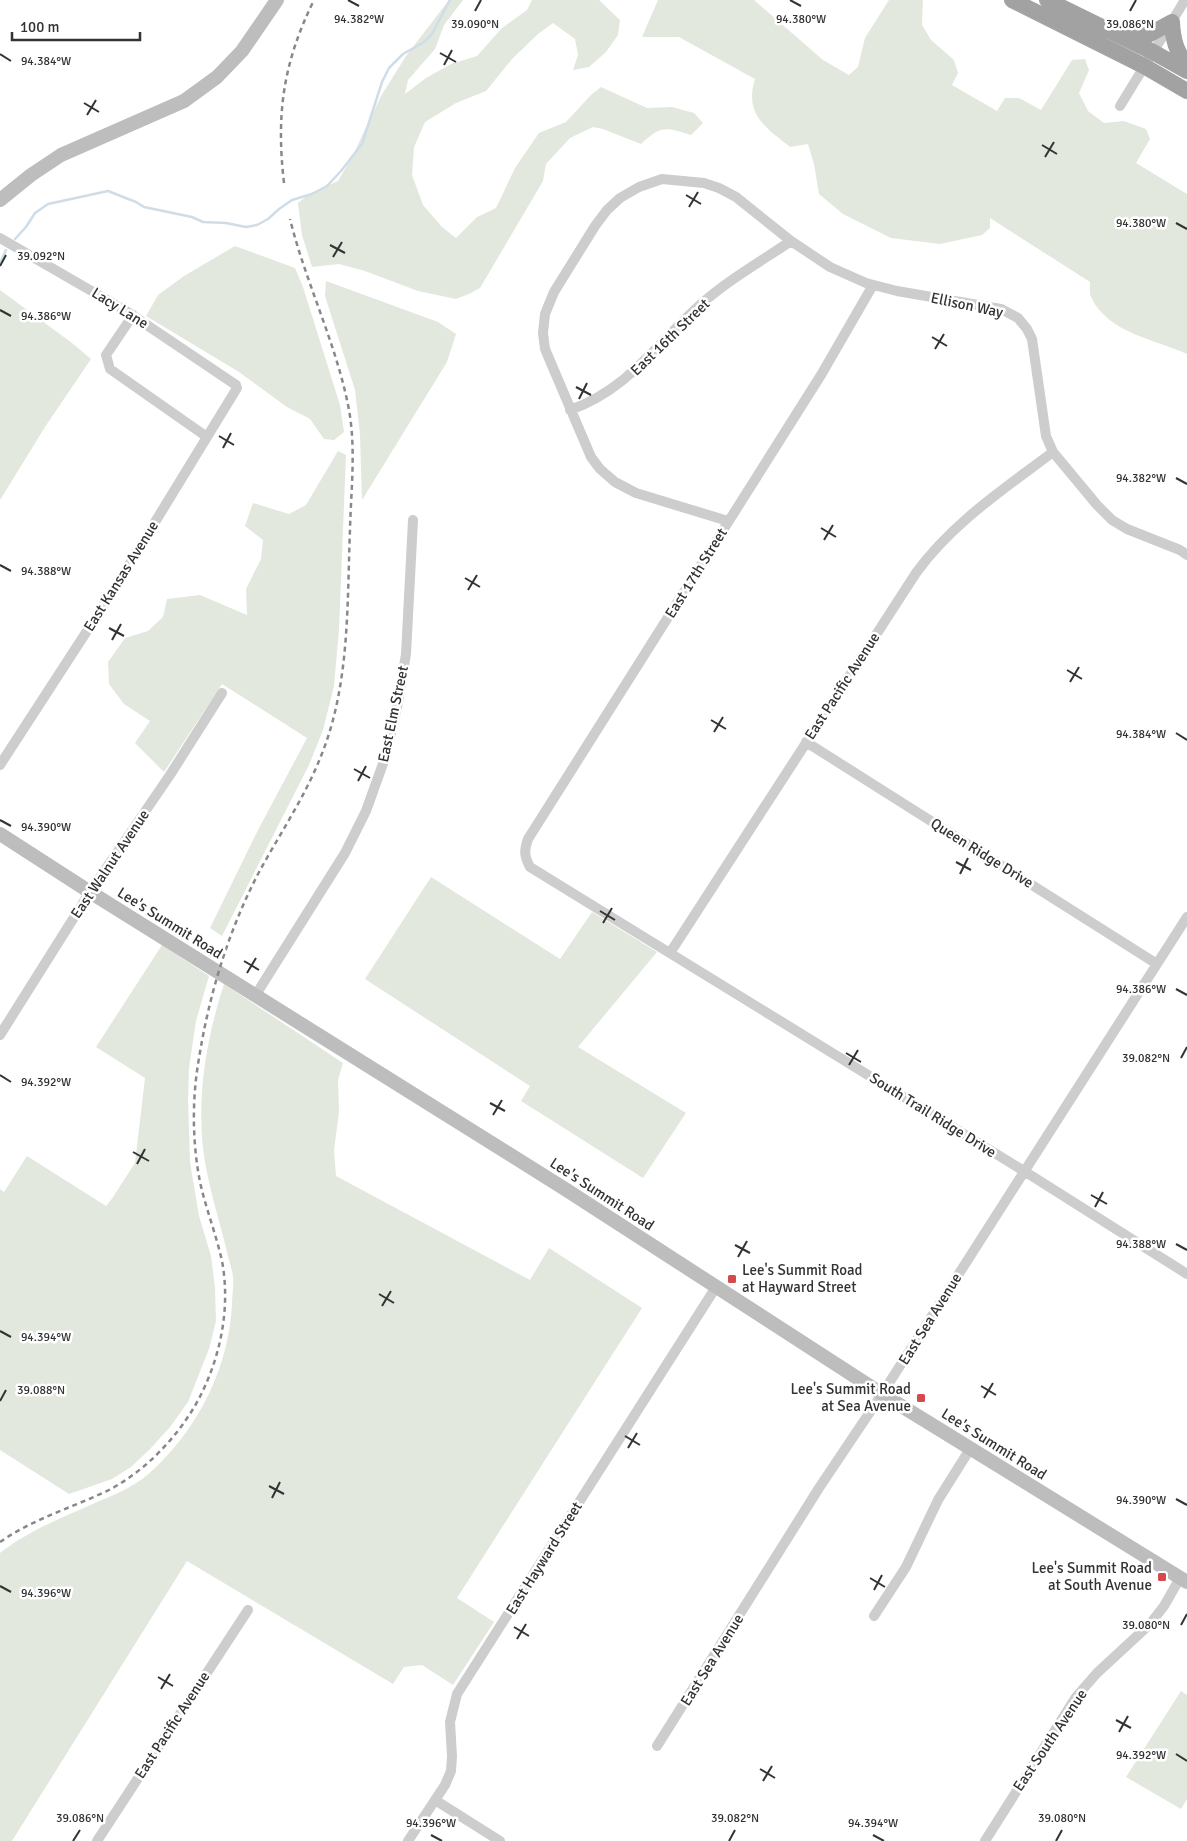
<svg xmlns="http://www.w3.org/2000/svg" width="1187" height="1841" font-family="Signika,sans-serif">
	<rect width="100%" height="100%" fill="#fff"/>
	<path fill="#e2e8dd" d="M449,0H463L444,25L435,49L408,80L405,94L426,78L451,64L477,56L502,28L527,10L532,0H599L620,20L618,35L606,52L589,67L573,70L578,55L575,39L553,23L538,34L512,59L486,91L456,103L425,122L414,147L412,175L423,205L442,227L456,238L477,217L496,208L515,168L539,133L566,122L591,95L601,87L647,108L672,107L694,113L703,123L691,135C666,127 661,125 641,144L603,129L593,127L570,138L546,164L543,181L480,288L469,294L456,299L418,291L365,271L339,264L312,267L302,235L298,203L311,193L338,181L352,157L381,96L406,56Z
		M658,0H754L823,60L849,75L858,67L865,38L889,0H923L922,25L931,40L954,60L958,73L952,85L997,111L1005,98H1019L1041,110L1072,60L1085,59L1089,70L1079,93L1088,111L1104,123L1124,121L1146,129L1150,139L1136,163L1187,194V354C1154,339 1108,333 1091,297C1089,293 1090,286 1090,282L990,218V228L982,235L940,244L891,238L843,214L819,194L814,164L808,144L790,147C765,127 744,114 755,79L679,37H642Z
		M235,246L295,268L303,287L340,405L344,432L334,440L324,439L310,419L287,407L239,372L146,316L158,295L184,276Z
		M326,281L438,322L456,334L447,362L362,500L360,434L355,390L325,296Z
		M0,290L72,343L91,359L45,427L0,500Z
		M338,451L346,455L339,629L334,686L323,730L309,765L222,936L210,928L258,830L307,738L222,684L164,772L135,743L150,721L124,704L109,684L108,662L125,638L148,631L163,617L167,599L200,595L247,615L246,589L261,559L263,540L245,526L253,503L289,514L306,505Z
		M431,877L560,959L592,912L657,952L578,1047L686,1113L643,1178L521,1101L530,1086L365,979Z
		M162,945L209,976L196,1021L189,1068L188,1100L190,1162L199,1216L211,1256L215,1288L216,1321L209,1349L188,1402L170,1427L150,1449L131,1467L112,1479L69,1494L0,1450V1189L4,1192L27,1156L106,1206L111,1200L135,1163L145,1078L96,1047Z
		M224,984L343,1063L338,1080L339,1112L334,1150L336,1176L530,1280L549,1248L642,1308L457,1598L494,1622L453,1685L422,1665L404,1667L393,1684L187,1561L12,1841H0V1553C29,1530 64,1517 97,1502C119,1493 138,1485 155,1468C200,1425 229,1366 232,1304C232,1295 234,1286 233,1277C232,1268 228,1258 226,1248C218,1215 207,1182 203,1148C197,1093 207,1036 224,984Z
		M1181,1691L1187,1695V1799L1181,1809L1126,1777Z"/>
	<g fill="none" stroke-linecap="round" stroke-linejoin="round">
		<path stroke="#cfdde8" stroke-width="2.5" d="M15,239L26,227L35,213L48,204L108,191L136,202L144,207L192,217L203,222L226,223L246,227L257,225L268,219L279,209L292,200L312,194L327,186L341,171L362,144L382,82L389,68L403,54L424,42L432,34L450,0
			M0,263L6,250"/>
		<path stroke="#cdcdcd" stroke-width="10" d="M1120,106L1185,0
			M0,238L126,311L236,385L237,388L111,594L0,765
			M873,285L821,375L528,839C524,850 524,856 530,867L1024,1171L1187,1274
			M133,315L106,355L110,369L207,437
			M570,410C629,389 656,344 700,305C728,280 760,262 791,241
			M728,521L636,493L615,482L600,469L591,457L545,349L543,333L545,314L554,292L595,226L607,210L620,198L639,187L662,179L704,183L719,188L736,197L791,241L830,267L866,283L897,291L1001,309L1018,318L1027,329L1032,339L1046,436L1053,452L1097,505L1112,520L1127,529L1180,550L1187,555
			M806,742L1157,964
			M670,953L916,573C952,523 1004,489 1053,452
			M255,996L345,853L366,811L385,758L398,703L406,654L413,520
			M0,1035L90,892L170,775L222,693
			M874,1616L906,1567L938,1500L970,1449
			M657,1746L819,1488L882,1394L1187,917
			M435,1800L500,1841
			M97,1841L248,1610
			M408,1841L445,1785L451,1771L452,1756L450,1722L457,1694L716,1287
			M985,1841L1076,1697L1097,1673L1150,1624L1164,1606L1180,1578"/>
		<path stroke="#bdbdbd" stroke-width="14" d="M0,200L31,175L61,155L184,101L217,77L242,51L277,0
			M0,834L90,892L565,1189L882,1394L1187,1582"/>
		<path stroke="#a2a2a2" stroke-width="16" d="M1012,0L1144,66L1187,91
			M1047,0L1153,52L1187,71
			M1125,37L1148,35L1172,22C1173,41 1176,50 1187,66"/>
		<path stroke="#888" stroke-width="2.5" stroke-dasharray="5 4" stroke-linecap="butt" d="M284,183C276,114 283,63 314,0
			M0,1542C33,1519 71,1508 107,1491C144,1472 175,1440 196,1404C220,1361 231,1309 222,1261C216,1234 206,1209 200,1182C193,1146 192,1108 197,1071C207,1002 226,936 258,874C279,835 305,797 321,756C350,685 347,605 350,529C351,490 356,449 349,410C337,345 306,284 290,219"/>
	</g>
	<path fill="none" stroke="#333" stroke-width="2" d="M348,0L359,6M790,0L801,6M475,11L481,0M1130,11L1136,0M440,53L456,62M0,54L11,61M444,65L452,50M84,103L99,112M87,115L96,100M1042,145L1057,154M1045,157L1054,142M686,195L701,204M689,207L698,192M1176,223L1187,229M330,245L345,253M333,257L342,242M0,266L6,255M0,310L11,316M932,337L947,346M935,349L944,334M576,387L591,395M579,399L587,383M219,436L234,445M223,448L231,433M1176,478L1187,484M821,528L836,537M824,540L833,525M0,565L11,571M465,578L480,587M468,590L477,575M109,628L124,636M112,640L121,624M1067,670L1082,679M1070,682L1079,667M711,720L726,729M714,732L723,717M1176,733L1187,740M354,769L370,778M358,781L366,766M0,820L11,826M956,862L971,870M960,874L968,858M600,911L615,920M603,923L612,908M244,961L259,970M247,973L256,958M1176,989L1187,995M846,1053L861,1062M1181,1058L1187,1047M849,1065L858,1050M0,1075L11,1082M490,1103L505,1111M493,1115L502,1100M133,1152L149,1161M137,1164L145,1149M1091,1195L1107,1204M1095,1207L1103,1192M1176,1244L1187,1250M735,1245L750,1253M738,1257L747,1241M379,1294L394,1303M382,1306L391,1291M0,1331L11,1337M981,1386L996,1395M984,1398L993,1383M0,1401L6,1390M625,1436L640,1445M628,1448L637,1433M269,1486L284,1494M272,1498L280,1482M1176,1499L1187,1505M870,1578L885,1587M0,1586L11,1592M874,1590L882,1575M1181,1625L1187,1614M514,1627L529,1636M517,1639L526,1624M158,1677L173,1686M161,1689L170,1674M1116,1720L1131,1728M1119,1732L1128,1716M1176,1754L1187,1761M760,1769L775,1778M763,1781L772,1766M431,1835L442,1841M873,1835L884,1841M73,1841L80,1830M729,1841L735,1830M1056,1841L1062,1830"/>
	<g fill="#d34b4d" stroke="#fff" stroke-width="2">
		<rect x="727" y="1274" width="10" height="10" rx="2.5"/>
		<rect x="916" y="1393" width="10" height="10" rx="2.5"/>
		<rect x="1157" y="1572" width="10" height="10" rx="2.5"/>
	</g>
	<g text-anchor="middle" stroke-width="5" stroke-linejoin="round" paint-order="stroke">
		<g font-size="15" fill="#333" stroke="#fff">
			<text transform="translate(967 305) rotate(12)" y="5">Ellison Way</text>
			<text transform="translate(120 308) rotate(32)" y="5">Lacy Lane</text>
			<text transform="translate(670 337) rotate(-44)" y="5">East 16th Street</text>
			<text transform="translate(696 573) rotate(-58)" y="5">East 17th Street</text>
			<text transform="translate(121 576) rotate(-58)" y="5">East Kansas Avenue</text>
			<text transform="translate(842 686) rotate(-57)" y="5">East Pacific Avenue</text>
			<text transform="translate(393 714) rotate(-78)" y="5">East Elm Street</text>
			<text transform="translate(982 853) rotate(32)" y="5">Queen Ridge Drive</text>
			<text transform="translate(110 864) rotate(-56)" y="5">East Walnut Avenue</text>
			<text transform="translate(170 923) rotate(32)" y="5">Lee's Summit Road</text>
			<text transform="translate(933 1115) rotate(32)" y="5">South Trail Ridge Drive</text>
			<text transform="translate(602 1194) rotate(33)" y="5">Lee's Summit Road</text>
			<text transform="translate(930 1319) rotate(-58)" y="5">East Sea Avenue</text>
			<text transform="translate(994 1444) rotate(32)" y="5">Lee's Summit Road</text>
			<text transform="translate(544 1558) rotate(-58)" y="5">East Hayward Street</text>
			<text transform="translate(712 1660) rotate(-58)" y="5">East Sea Avenue</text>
			<text transform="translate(172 1725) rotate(-57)" y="5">East Pacific Avenue</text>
			<text transform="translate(1050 1740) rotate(-56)" y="5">East South Avenue</text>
		</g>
		<g font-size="15" fill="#333" stroke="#fff" text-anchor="end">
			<text x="742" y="1275" text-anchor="start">Lee's Summit Road<tspan x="742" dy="17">at Hayward Street</tspan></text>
			<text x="911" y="1394">Lee's Summit Road<tspan x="911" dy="17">at Sea Avenue</tspan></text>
			<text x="1152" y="1573">Lee's Summit Road<tspan x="1152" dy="17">at South Avenue</tspan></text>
		</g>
	</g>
	<g font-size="12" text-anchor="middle" fill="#333" stroke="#fff" stroke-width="5" stroke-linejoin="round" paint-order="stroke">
		<text x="359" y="23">94.382°W</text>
		<text x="801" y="23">94.380°W</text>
		<text x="475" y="28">39.090°N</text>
		<text x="1130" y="28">39.086°N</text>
		<text x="46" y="65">94.384°W</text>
		<text x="1141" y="227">94.380°W</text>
		<text x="41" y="260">39.092°N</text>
		<text x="46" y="320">94.386°W</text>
		<text x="1141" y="482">94.382°W</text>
		<text x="46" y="575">94.388°W</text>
		<text x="1141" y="738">94.384°W</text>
		<text x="46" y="831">94.390°W</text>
		<text x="1141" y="993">94.386°W</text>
		<text x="1146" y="1062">39.082°N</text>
		<text x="46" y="1086">94.392°W</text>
		<text x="1141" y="1248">94.388°W</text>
		<text x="46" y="1341">94.394°W</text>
		<text x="41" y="1394">39.088°N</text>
		<text x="1141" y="1504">94.390°W</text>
		<text x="46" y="1597">94.396°W</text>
		<text x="1146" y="1629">39.080°N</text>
		<text x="1141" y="1759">94.392°W</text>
		<text x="80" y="1822">39.086°N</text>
		<text x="735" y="1822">39.082°N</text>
		<text x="1062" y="1822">39.080°N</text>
		<text x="431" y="1827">94.396°W</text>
		<text x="873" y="1827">94.394°W</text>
	</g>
	<path d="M12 32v8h128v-8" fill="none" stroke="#333333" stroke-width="2.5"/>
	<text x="20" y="32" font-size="15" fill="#333333" stroke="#ffffff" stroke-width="4" paint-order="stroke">100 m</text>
</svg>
